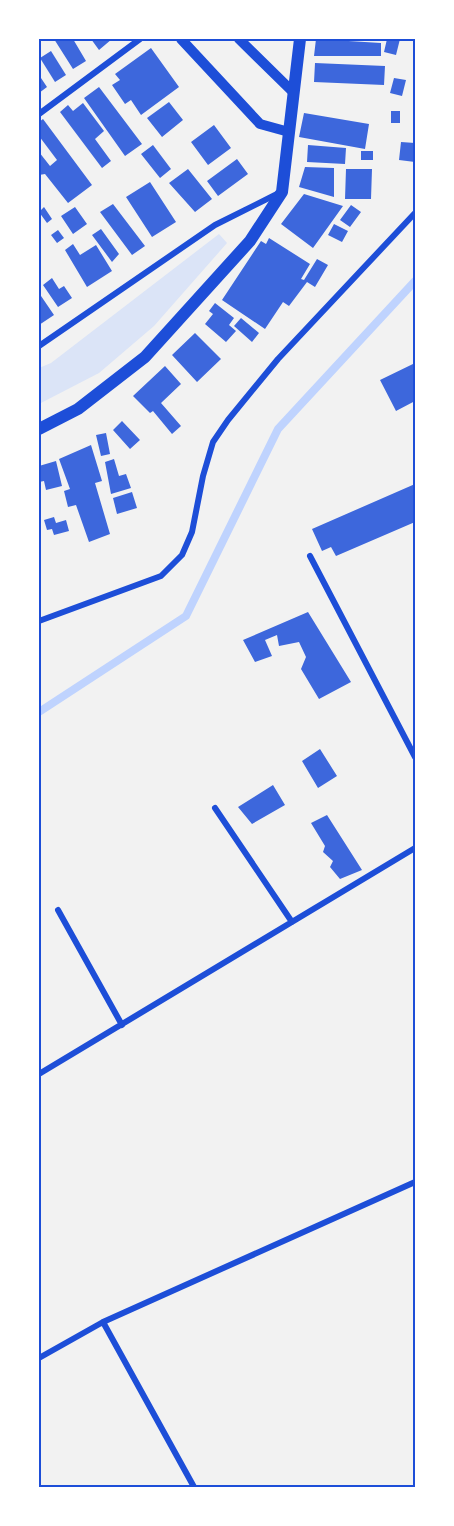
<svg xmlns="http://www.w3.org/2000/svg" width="454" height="1526" font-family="'DejaVu Sans',sans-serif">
	<rect width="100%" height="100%" fill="#f2f2f2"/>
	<path fill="#dbe4f7" d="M219,234L227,243L154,326L99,373L39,404V368L51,363Z"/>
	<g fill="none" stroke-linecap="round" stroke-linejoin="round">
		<path stroke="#bfd3fe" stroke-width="8" d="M39,712L186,616L278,429L415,281"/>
	</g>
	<path fill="#3d67dc" d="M54,39H73L86,61L73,69Z
		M91,39H112L99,50Z
		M316,39L381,43V56H314Z
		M387,39H400L396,55L384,52Z
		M151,48L179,87L141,115L131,100L125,104L112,85L120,80L115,74Z
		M51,51L66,75L55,82L40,58Z
		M315,63L385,66L384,85L314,82Z
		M39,75L47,87L39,93Z
		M394,78L406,80L402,96L390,93Z
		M99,87L142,144L125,156L84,98Z
		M169,102L183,120L162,137L147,118Z
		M83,103L104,131L95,139L111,161L102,168L60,112L68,105L73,111Z
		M391,111H400V123H391Z
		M304,113L369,124L365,149L299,137Z
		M43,119L92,185L68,203L45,174L39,175V152L50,166L57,160L39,136V122Z
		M214,125L231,148L208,165L191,142Z
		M401,142L415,143V162L399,160Z
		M153,145L171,169L160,178L141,154Z
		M308,145L346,148L345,164L307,162Z
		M361,151H373V160H361Z
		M237,159L248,174L218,196L207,181Z
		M305,167L334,168V197L299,187Z
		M188,169L212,199L195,212L169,183Z
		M346,169H372L371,199H345Z
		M150,182L176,222L152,237L126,197Z
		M304,194L343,206L313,248L281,224Z
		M113,204L145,246L132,255L100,212Z
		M351,205L361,212L350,227L340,220Z
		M44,207L52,219L47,223L39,212Z
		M75,207L87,224L73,234L61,216Z
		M334,224L348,231L342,242L328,235Z
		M101,229L119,254L112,262L92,235Z
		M58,230L64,238L57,243L51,235Z
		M269,238L310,264L301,279L304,280L317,259L328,265L315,287L307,282L289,306L283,302L265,329L222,300L261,241L266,244Z
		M73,244L80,255L96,245L112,271L87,287L65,250Z
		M52,278L59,289L64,286L72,298L58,307L43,285Z
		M39,293L54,315L39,325Z
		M215,303L234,318L229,325L236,331L226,342L205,324L213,314L209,311Z
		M241,318L259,333L252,342L234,326Z
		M195,333L221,359L197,382L172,355Z
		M415,363V401L396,411L380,380Z
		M165,366L181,384L161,403L181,426L172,434L153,411L150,413L133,396Z
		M122,421L140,440L130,449L113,430Z
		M106,433L110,454L101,456L96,435Z
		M91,445L102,481L95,483L110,534L89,542L76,505L68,507L64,491L70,489L59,459Z
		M114,459L119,476L126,474L131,488L111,494L105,462Z
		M56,461L62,486L46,490L44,481L39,482V466Z
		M415,484V522L336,556L331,547L322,551L312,529Z
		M132,492L137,508L117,514L113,498Z
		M54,517L56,523L66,520L69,531L54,535L52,529L47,530L44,520Z
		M308,612L351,682L319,699L301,669L306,657L299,642L279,646L277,635L265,640L272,656L255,662L243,640Z
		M320,749L337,776L318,788L302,761Z
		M273,785L285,805L252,824L238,807Z
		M327,815L362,870L340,879L330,867L333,861L323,852L325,846L311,823Z"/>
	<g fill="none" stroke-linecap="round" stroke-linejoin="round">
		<path stroke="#1d4ed8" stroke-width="6" d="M39,114L140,39
			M39,346L215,225L279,193
			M310,556L415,757
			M39,621L161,576L182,555L192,532L203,476L213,442L228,420L278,359L415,213
			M215,808L292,922
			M58,910L122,1025
			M39,1074L415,848
			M103,1322L194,1487
			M39,1358L103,1322L415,1182"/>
		<path stroke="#1d4ed8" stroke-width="10" d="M181,39L260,124L289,132
			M239,39L293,92"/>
		<path stroke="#1d4ed8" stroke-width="12" d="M39,429L78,409L145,357L250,241L282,192L300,39"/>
	</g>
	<rect width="454" height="1526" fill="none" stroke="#ffffff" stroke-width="81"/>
	<rect x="40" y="40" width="374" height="1446" fill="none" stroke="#1d4ed8" stroke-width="2"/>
</svg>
